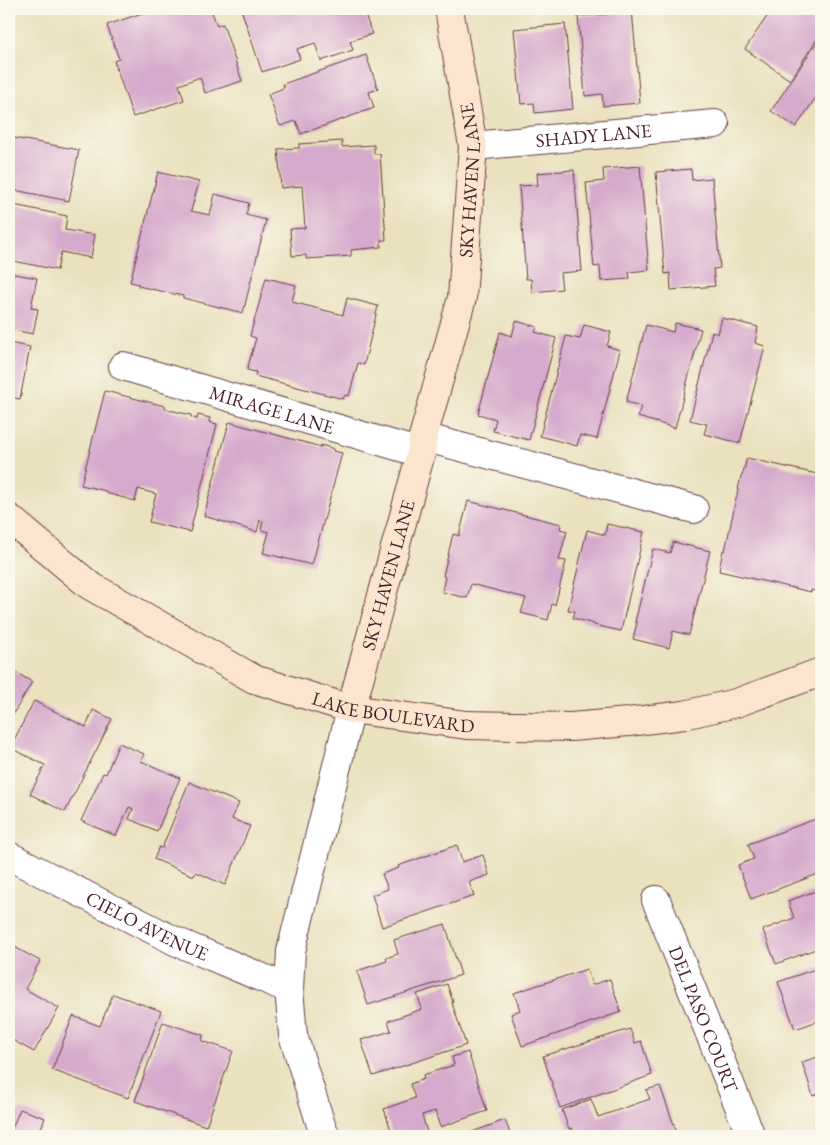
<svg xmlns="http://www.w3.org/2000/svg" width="830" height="1145" font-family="'EB Garamond',serif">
	<rect width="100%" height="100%" fill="#fbf7ec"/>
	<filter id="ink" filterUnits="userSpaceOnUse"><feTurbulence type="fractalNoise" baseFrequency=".02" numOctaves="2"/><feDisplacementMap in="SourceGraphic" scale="10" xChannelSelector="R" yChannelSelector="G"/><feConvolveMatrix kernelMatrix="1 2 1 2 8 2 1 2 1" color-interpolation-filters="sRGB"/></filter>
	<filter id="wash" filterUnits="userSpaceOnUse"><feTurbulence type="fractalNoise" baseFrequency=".0096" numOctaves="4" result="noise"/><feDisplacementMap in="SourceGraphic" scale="20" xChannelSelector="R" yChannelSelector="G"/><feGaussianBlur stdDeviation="1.12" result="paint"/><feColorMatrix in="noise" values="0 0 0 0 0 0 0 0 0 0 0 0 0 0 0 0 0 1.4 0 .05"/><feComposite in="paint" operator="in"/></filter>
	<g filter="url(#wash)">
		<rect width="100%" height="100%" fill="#eae1bf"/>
		<g id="blocks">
			<path fill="#d6aacc" d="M154,9H211L217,26L223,24L242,81L205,93L200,77L179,85L184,100L133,117L114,61L119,59L107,25Z
				M241,9H363L372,34L350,41L353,50L321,61L315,43L297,49L300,59L262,72Z
				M607,9H632L640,103L603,106L602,94L585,96L578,16L607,14Z
				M772,9H821V33L790,80L745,49Z
				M565,24L573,109L535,113L534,103L521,104L514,29Z
				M821,36V90L796,127L771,111Z
				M366,55L378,89L369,92L374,108L301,134L296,121L280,126L268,94L284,88L283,84Z
				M9,137L79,150L69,201L9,189Z
				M342,141V147L374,145V154H380L386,240H381V247L351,250V256L306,259V255L292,256L290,229L305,228L302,186L281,188L278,149L299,148V144Z
				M640,166L649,270L629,272L630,279L601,281L600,266L594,267L586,183L604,181L603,169Z
				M691,169L692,180L712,178L720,268L713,269L715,286L671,290L670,273L665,274L656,172Z
				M574,170L582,271L560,273L562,289L532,292L531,279H526L519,186L538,185L537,173Z
				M158,172L199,182L191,211L210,215L215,194L249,203L246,215L266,220L243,313L183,298V296L138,286L139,284L130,282Z
				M9,204L67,216L65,230L95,235L91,258L61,252L57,270L9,260Z
				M9,273L37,278L31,308L38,309L33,334L9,329Z
				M266,278L296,285L292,302L343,315L347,298L378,306L364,365L358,363L349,396L345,395L343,399L255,376L256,372L247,370L256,338L250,336Z
				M722,318L758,327L755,343L765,346L740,443L704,434L707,424L690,420L712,332L718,334Z
				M516,321L537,327L535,332L556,338L529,440L493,431L496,419L478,414L500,332L512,336Z
				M675,323L701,329L675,428L638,417L641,406L626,402L646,325L673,332Z
				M584,325L611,332L607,346L620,350L597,439L580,435L577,446L540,436L566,336L580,339Z
				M9,343L30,347L20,399L9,397Z
				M105,391L165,406V409L191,415V417L197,419L198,415L210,418L209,422L217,424L190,532L149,522L156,494L138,489L135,501L106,493V491L81,485Z
				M229,422L321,447V445L334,449L333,451L342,453L312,565L263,553L269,532L261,530L263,521L260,520L257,532L204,516Z
				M747,458L821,475V526L818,525L816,535L821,537V557L820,556L819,561H821V592L811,590V592L719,571L723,550L725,551L741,476H742Z
				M468,501L561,524L560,529L567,531L559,560L566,561L555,605L552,604L548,620L521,613L526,598L471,584L467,598L442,592L445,577L443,576L453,534L459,536Z
				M607,524L644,532L621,631L594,625V624L573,618L575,611L568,610L587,530L605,535Z
				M673,542L710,551L689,635L673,631L669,648L633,639L637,622H635L653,549L670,553Z
				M9,668L32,682L9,721Z
				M34,701L86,727L93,710L112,719L65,812L30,794L45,765L10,748Z
				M119,743L144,754L141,761L180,778L157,831L129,819L133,809L129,807L116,836L81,821L103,773L106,774Z
				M189,782L239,803L232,819L250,826L225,885L196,872L194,876L154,859L159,847L162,848Z
				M821,817V873L751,899L738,865L754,859L748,844Z
				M457,845L462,862L483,855L489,875L469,882L474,896L382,927L372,895L388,889L382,874L399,868L398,866Z
				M821,889V947L776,964L763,930L794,918L788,901Z
				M445,924L461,975L368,1005L357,971L387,961L386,958L398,954L394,940Z
				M9,944L40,961L25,989L59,1008L34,1052L9,1038Z
				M821,967V1020L795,1029L778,982Z
				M587,969L592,985L610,979L621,1012L522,1046L511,1014L520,1010L514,993Z
				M447,984L453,1002L452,1003L466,1045L373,1076L361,1040L391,1031L388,1021L422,1009L417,994Z
				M113,994L161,1011L128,1098L52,1070L73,1016L100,1026Z
				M163,1022L203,1035L202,1041L233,1051L206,1126L135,1101Z
				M630,1029L635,1043L641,1041L652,1075L560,1108L543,1056Z
				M468,1052L487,1111L440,1127L435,1111L422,1115L427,1132L414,1136H393L384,1109L415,1098L410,1084L424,1079L423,1075L454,1065L452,1057Z
				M821,1056V1093L813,1096L802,1062Z
				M660,1086L678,1136H575L572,1128L569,1129L562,1110L591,1099L598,1117L650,1099L646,1090Z
				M20,1109L45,1118L38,1136H9Z
				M505,1120L511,1136H461Z"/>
		</g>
	</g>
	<g filter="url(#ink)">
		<use href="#blocks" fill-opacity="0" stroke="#623c41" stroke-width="1"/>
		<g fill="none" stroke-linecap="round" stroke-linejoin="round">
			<g stroke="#623c41" stroke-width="30">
				<g id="street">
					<path id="s1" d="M473,146L715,124"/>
					<path id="s2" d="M123,366L421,453"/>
					<path d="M423,437L694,509"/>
					<path id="s3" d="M9,856L175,941L289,989"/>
					<path id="s4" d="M656,900L751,1136"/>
					<path d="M326,1136L322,1128L293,1035L289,989L291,951L351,709"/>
				</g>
			</g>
			<g stroke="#623c41" stroke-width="30">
				<g id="secondary">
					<path id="s5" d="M9,518L89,585L254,679L351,709L466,725L571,727L628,722L684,715L736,703L821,672"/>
					<path id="s6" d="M351,709L421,453L423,437L462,298L473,146L449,9"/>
				</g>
			</g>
			<use href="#street" stroke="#fff" stroke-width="28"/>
			<use href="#secondary" stroke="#fce5cf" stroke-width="28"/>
		</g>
	</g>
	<g text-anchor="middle" stroke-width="4.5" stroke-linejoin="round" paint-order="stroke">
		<g font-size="19" fill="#4a1f2b" stroke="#fbf7ec">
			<text dy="7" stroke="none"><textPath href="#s1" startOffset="121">SHADY LANE</textPath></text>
			<text dy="7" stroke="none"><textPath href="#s6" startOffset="544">SKY HAVEN LANE</textPath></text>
			<text dy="7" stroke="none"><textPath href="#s2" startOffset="155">MIRAGE LANE</textPath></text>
			<text dy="7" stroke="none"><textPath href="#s6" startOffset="139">SKY HAVEN LANE</textPath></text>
			<text dy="7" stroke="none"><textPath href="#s5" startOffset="438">LAKE BOULEVARD</textPath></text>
			<text dy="7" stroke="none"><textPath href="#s3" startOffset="155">CIELO AVENUE</textPath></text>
			<text dy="7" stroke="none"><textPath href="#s4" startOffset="128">DEL PASO COURT</textPath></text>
		</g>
	</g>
	<rect width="830" height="1145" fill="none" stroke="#fbf7ec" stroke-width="30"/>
</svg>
